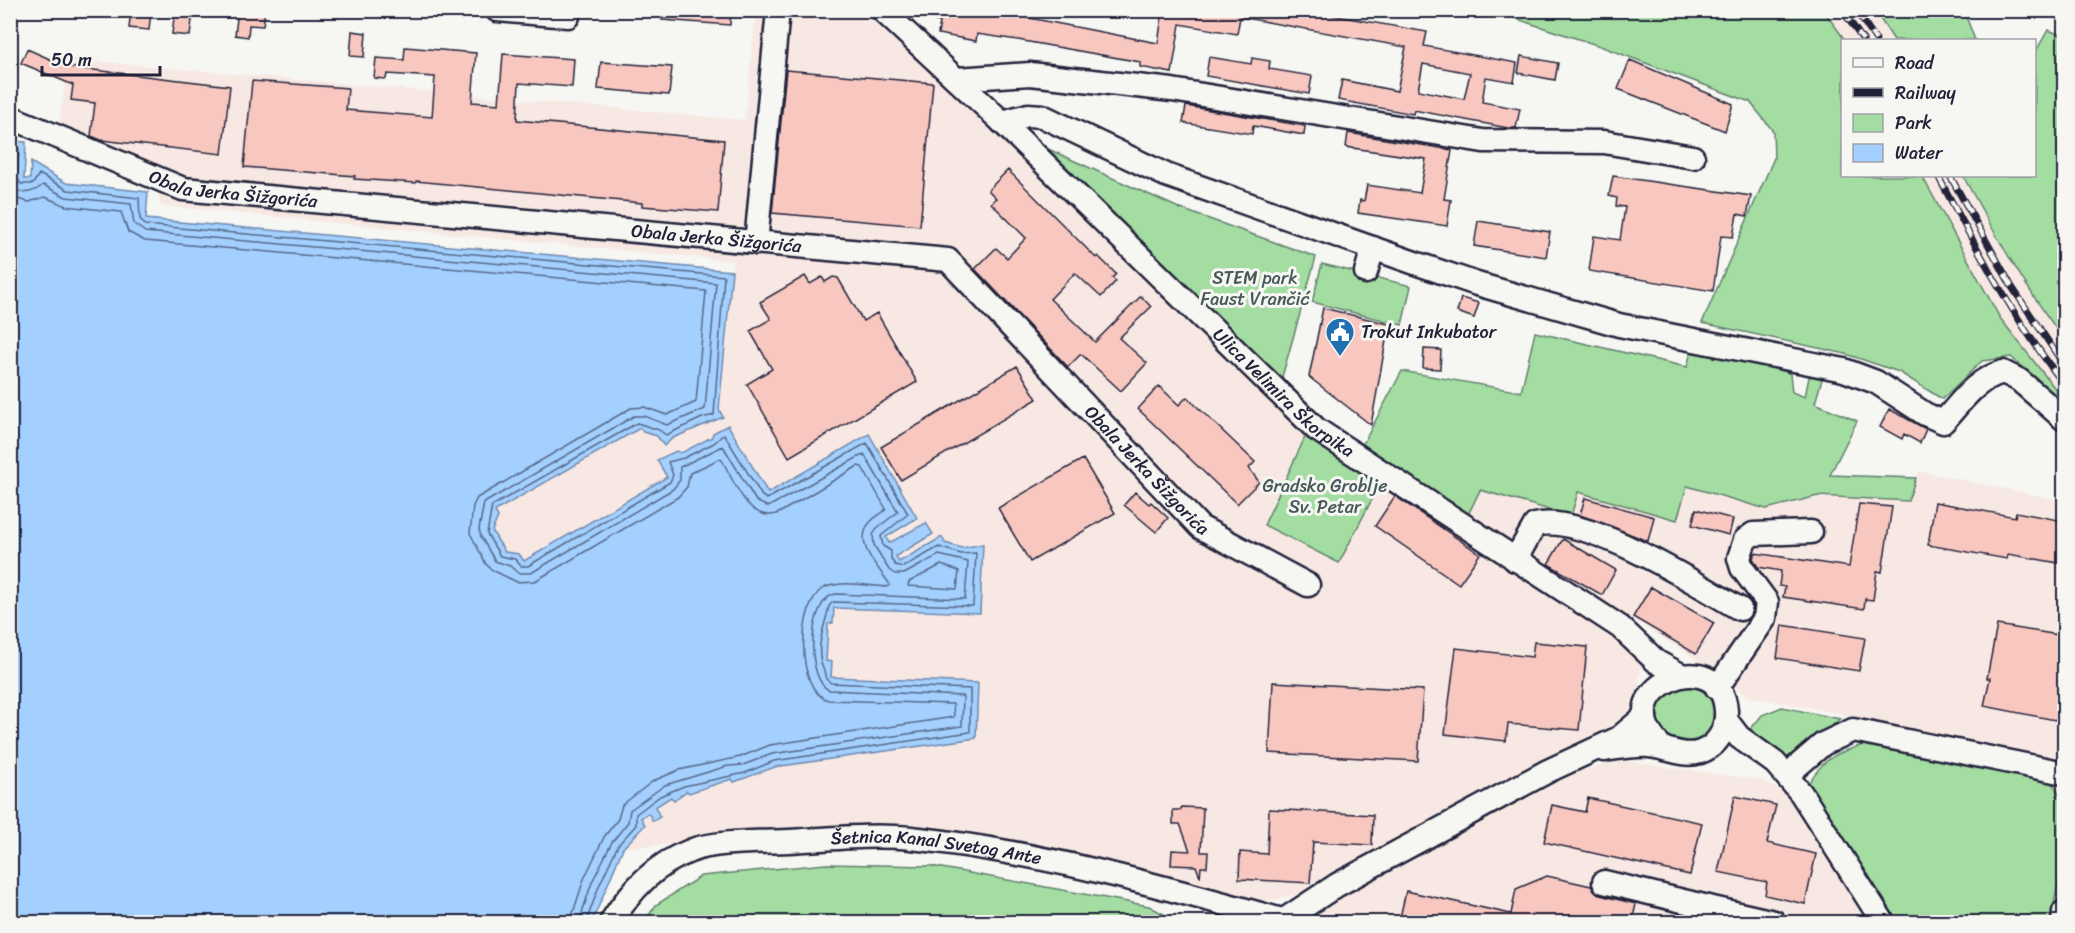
<svg xmlns="http://www.w3.org/2000/svg" width="2075" height="933" font-family="Sriracha,sans-serif">
	<rect width="100%" height="100%" fill="#f6f6f2"/>
	<filter id="ink" filterUnits="userSpaceOnUse"><feTurbulence type="fractalNoise" baseFrequency=".0167" numOctaves="2"/><feDisplacementMap in="SourceGraphic" scale="12" xChannelSelector="R" yChannelSelector="G"/><feConvolveMatrix kernelMatrix="1 2 1 2 8 2 1 2 1" color-interpolation-filters="sRGB"/></filter>
	<g filter="url(#ink)">
		<path fill="#f7e8e3" d="M756,11H873L1307,433L1265,525L1382,480L1625,646L1641,662L1638,699L1618,725L1295,895L1263,902L983,841L803,833L623,848L645,825L641,818L648,813L653,821L660,817L655,807L672,797L674,800L688,791L747,778L775,767L976,738L978,683L831,677V662H826L828,624L834,607L980,613L962,548L945,543L942,538L900,562L896,556L933,534L926,523L889,544L886,538L768,494L712,437L658,461L668,477L524,561L519,554L505,552L492,531L498,517L495,511L640,428L643,432L671,442L673,438L723,418L719,409L733,261L161,206L158,193L55,148L69,59L745,120Z
			M1824,11H1875L1894,40H1845Z
			M1922,176H1963L1999,241L2040,308L2064,339V400L2000,318Z
			M1919,471L2064,501V922H1304L1364,883L1579,771L1621,761L1762,780L1786,794L1808,784L1821,763L1846,750L1863,744V718L1748,696L1684,651L1467,517L1480,490L1570,516L1577,492L1677,520L1687,486L1766,508L1818,496L1908,501Z"/>
		<path fill="#a3dda2" stroke="#62806e" stroke-width="1.5" d="M1492,11H1824L1845,40L1842,176H1922L2000,318L2064,400V406L2011,357L1982,361L1942,399L1899,372L1846,354L1702,323L1774,158L1773,131L1750,102L1600,46Z
			M1875,11H1964L1975,40H1894Z
			M2048,30L2064,36V339C2025,288 1994,232 1963,176H2034L2035,53Z
			M1037,144L1181,209L1316,257L1280,384Z
			M1322,264L1411,286L1402,325L1312,302Z
			M1535,332L1687,367L1691,352L1783,370L1790,374L1792,392L1805,397L1809,377L1816,375L1822,379L1815,403L1857,421L1830,475L1916,478L1908,501L1818,496L1766,509L1687,486L1677,520L1578,492L1571,516L1480,490L1467,517L1363,444L1402,371L1521,392Z
			M1307,433L1382,480L1339,563L1264,525Z
			M1657 715a29 29 0 1 1 58 0a29 29 0 1 1-58 0Z
			M1782,707L1840,719L1797,755L1783,758L1744,737L1762,715Z
			M1863,745L2051,780L2064,803V856L2050,922H1898L1808,784C1824,758 1835,753 1863,745Z
			M826,864L931,866L1149,906L1178,922H644L656,905L701,876Z"/>
		<path fill="#a3d0fe" stroke="#6f8ab0" stroke-width="1.5" d="M12,141L26,142L24,179H30L31,162L66,183L148,192L146,219L732,271L719,409L723,417L673,438L664,446L657,436L643,432L640,428L495,511L498,517L492,531L505,552L519,554L524,561L667,477L657,460L676,451L681,453L712,437L713,433L728,425L768,493L869,434L917,518L886,537L889,543L926,523L933,534L896,556L899,562L942,537L945,543L962,548L983,544L980,613L834,608L833,623L828,624L826,661L832,662L831,677L978,683L976,738L775,767L734,782L732,779L689,793L687,791L674,800L671,797L655,807L660,817L653,821L648,813L641,818L645,825L623,848L592,922H11Z"/>
		<g fill="none" stroke-linecap="round" stroke-linejoin="round">
			<path stroke="#566889" stroke-width="1.5" d="M10,147L19,149L17,178L21,184H33L39,174L68,190L139,198L140,219L145,225L724,276L714,415L702,418L666,435L659,430L637,423L492,506L487,534L500,556L515,559L521,566H528L670,482L673,475L668,462L684,458L714,443L724,434L762,496L767,499L867,443L908,514L881,536L883,546L891,551V559L895,565L903,567L939,547L961,554L976,553L973,606L833,602L829,606C826,623 816,643 821,662C822,668 825,671 826,679L831,683L970,689V732L774,761L745,773L684,786L660,796L636,814V825L618,845L599,886L586,922
				M10,182C18,197 32,194 43,185L66,197L131,204L134,224L145,232L716,283L705,409L667,425L644,416H634L484,503L479,529L481,537L495,561L510,566L518,573H531L673,489L680,480V467L723,446L756,501L768,507L864,454L898,512L877,528L873,535L874,545L889,570L895,574H904L939,555L968,562L965,599L836,594C808,597 805,679 829,690L963,696L962,726L772,754L743,765L728,766L665,785L630,810L628,822L612,842L592,882L579,922
				M10,197L29,202L45,197L66,206L121,212L128,232L145,241L706,291L696,402L667,415L644,407L631,408L477,498L473,506L470,533L486,564L492,570L517,582L535,581L678,497L687,487L690,473L719,459L722,460C734,481 749,525 779,513L858,466L862,467L886,509C881,515 872,518 868,525C854,547 881,569 890,585L887,587C870,586 838,579 822,589C798,605 795,690 828,700L953,704L954,717L770,745L740,757L679,770L653,781L622,805L618,819L604,837L584,879L570,922
				M941,565L959,571L957,589L908,586L909,582Z"/>
		</g>
		<path fill="#f8c8c0" stroke="#22223b" stroke-width="1.5" fill-rule="evenodd" d="M131,10H151L149,30L129,28Z
			M175,10L193,12L190,36L172,34Z
			M238,10H265L263,26L249,25L248,37L235,35Z
			M663,10H731L730,25L662,20Z
			M914,10H988L1158,43L1163,10H1326L1325,14L1427,32L1424,46L1517,63L1514,82L1486,77L1482,102L1520,109L1516,128H1508L1414,110L1413,114L1338,100L1342,80L1397,91L1406,47L1240,17L1237,34L1180,24L1172,73L1140,67V62L1018,40L977,34L976,41L938,34L940,22L914,16ZM1423,64L1470,73L1464,99L1418,90Z
			M352,31L366,33L364,57L350,56Z
			M405,47L476,53L472,102L499,104L503,54L574,59L572,87L519,83L517,120L724,140L718,212L642,206V203L509,190L416,181V183L354,179L355,176L244,167L252,81L348,88L346,110L432,117L435,77L387,74L386,79L374,78L376,58L404,60Z
			M27,49L68,67L230,86L222,154L101,140L91,136L95,103L71,100L73,85L21,63Z
			M1521,56L1558,63L1555,80L1518,73Z
			M1209,57L1251,64L1252,58L1270,61L1269,69L1312,76L1309,94L1206,76Z
			M1630,60L1733,104L1725,131L1618,89Z
			M601,62L672,67L669,95L598,89Z
			M786,70L933,83L920,226L772,213Z
			M1186,106L1305,126L1304,135L1253,126L1252,134L1183,123Z
			M1348,133L1452,150L1444,199L1451,200L1447,226L1358,213L1360,200L1364,201L1367,185L1420,193L1426,159L1346,147Z
			M1008,170L1096,258L1098,256L1116,274L1112,278L1116,281L1101,297L1075,273L1050,299L1095,342L1141,296L1151,307L1119,338L1147,363L1121,391L1081,354L1068,367L975,269L996,248L1007,258L1026,238L991,203L996,198L988,190Z
			M1613,176L1751,196L1747,216L1737,214L1733,237L1721,236L1713,291L1589,271L1594,236L1620,240L1625,207L1616,206L1617,198L1609,196Z
			M1478,221L1550,232L1546,257L1474,246Z
			M805,276L810,284L822,277L825,282L833,277L838,278L863,321L877,313L917,382L789,457L747,384L772,369L750,331L771,319L760,302Z
			M1461,298L1479,303L1474,318L1457,312Z
			M1323,308L1389,324L1371,425L1309,377Z
			M1424,349L1441,350L1440,369L1423,368Z
			M1017,366L1037,399L901,480L881,447Z
			M1159,386L1179,405L1187,397L1255,462L1249,468L1259,482L1237,504L1138,409Z
			M1889,409L1926,429L1920,443L1904,434L1902,439L1880,427Z
			M1083,459L1115,513L1030,562L998,508Z
			M1135,492L1149,504L1151,502L1168,518L1156,532L1124,505Z
			M1395,496L1480,554L1459,584L1375,526Z
			M1585,498L1654,517L1648,541L1580,515Z
			M1935,502L2015,517L2016,512L2064,521V564L2008,554L2007,559L1928,545Z
			M1859,504L1892,507L1882,572L1877,571L1873,600L1865,599L1864,609L1783,597L1785,587L1779,586L1781,571L1758,567L1753,558L1755,553L1849,567Z
			M1696,509L1733,519L1729,535L1692,525Z
			M1563,539L1616,570L1602,595L1548,564Z
			M1651,587L1714,623L1696,654L1633,617Z
			M1782,625L1865,638L1859,671L1777,658Z
			M1997,625L2064,636V687L2060,713L2055,720L1984,706L1990,678H1987Z
			M1534,642L1587,647L1579,730L1508,724L1506,741L1445,734L1456,648L1532,657Z
			M1273,682L1423,690L1418,761L1269,753Z
			M1735,796L1776,805L1767,843L1816,854L1805,904L1765,895L1767,882L1718,872Z
			M1588,798L1702,823L1690,875L1544,842L1552,805L1585,812Z
			M1182,807L1203,808L1201,852H1208L1207,867H1201L1200,877L1196,866L1171,865L1172,850L1190,851L1180,824H1173V810H1180Z
			M1269,809L1373,815L1372,845L1313,842L1310,883L1239,879L1240,852L1267,854Z
			M1547,876L1591,886L1600,895L1636,904L1632,922H1399L1406,891L1511,914L1516,889Z"/>
		<g fill="none" stroke-linecap="round" stroke-linejoin="round">
			<g stroke="#22223b" stroke-width="27">
				<g id="minor">
					<path d="M497,10L568,16"/>
					<path id="s1" d="M882,10L1002,122L1316,429L1620,627L1657,662L1681,675"/>
					<path d="M957,79L1030,74L1172,90L1483,141L1604,142L1693,157"/>
					<path id="s2" d="M10,117L183,189L948,260L1200,527L1308,585"/>
					<path d="M1002,122L1028,115L1042,116L1166,175L1412,262L1477,284L1619,325L1844,370L1876,382L1925,414L1943,422C1961,402 1976,379 2003,372L2019,380L2064,419"/>
					<path d="M756,243L778,10"/>
					<path d="M1366,272L1373,248"/>
					<path d="M1515,560L1535,525C1584,512 1696,584 1740,609"/>
					<path d="M1717,688L1765,618L1767,602L1742,568L1739,558L1745,540L1753,534L1811,532"/>
					<path d="M1726,720L1739,737L1775,763L1801,793L1883,922"/>
					<path d="M1604,750C1619,748 1634,745 1649,746C1673,748 1688,762 1710,747C1721,739 1727,725 1726,711C1722,638 1598,690 1664,749"/>
					<path d="M1787,775L1823,744L1853,730L2064,773"/>
					<path d="M1604,882L1708,907"/>
					<path id="s3" d="M611,922C631,890 654,865 690,851C713,841 762,842 789,841C828,839 871,834 911,838C1036,851 1161,886 1282,920"/>
					<path d="M1281,922L1337,885L1548,771L1619,738L1645,716"/>
					<path d="M1704,922L1708,907L1774,922"/>
					<path d="M2063,922L2064,912"/>
				</g>
			</g>
			<use href="#minor" stroke="#f6f6f2" stroke-width="22"/>
			<g stroke="#22223b" stroke-width="7">
				<path id="rail" d="M1842,10L1863,40
					M1856,10L1876,40
					M1938,176C1976,247 2014,320 2064,384
					M1950,176L2012,287L2064,365"/>
			</g>
			<use href="#rail" stroke="#f6f6f2" stroke-width="4.5" stroke-dasharray="14" stroke-linecap="butt"/>
		</g>
	</g>
	<defs>
		<g id="civic-pin" transform="scale(1.5)"><path d="M0 17L-7.5 6A9.5 9.5 0 1 1 7.5 6Z" fill="#1f6fb2" stroke="#f6f6f2"/><path d="M-.6-6.5H3V-4.5H.6V-3L4-1V1h2V6H-6V1h2V-1L-.6-3ZM-1.2 2.5V6h2.4V2.5Z" fill="#fff"/></g>
	</defs>
	<g fill-rule="evenodd">
		<use href="#civic-pin" x="1340" y="332"/>
	</g>
	<g text-anchor="middle" stroke-width="6" stroke-linejoin="round" paint-order="stroke">
		<g font-size="18" fill="#22223b" stroke="#f6f6f2">
			<text dy="6" stroke="none"><textPath href="#s2" startOffset="237">Obala Jerka Šižgorića</textPath></text>
			<text dy="6" stroke="none"><textPath href="#s2" startOffset="723">Obala Jerka Šižgorića</textPath></text>
			<text dy="6" stroke="none"><textPath href="#s1" startOffset="555">Ulica Velimira Škorpika</textPath></text>
			<text dy="6" stroke="none"><textPath href="#s2" startOffset="1245">Obala Jerka Šižgorića</textPath></text>
			<text dy="6" stroke="none"><textPath href="#s3" startOffset="356">Šetnica Kanal Svetog Ante</textPath></text>
		</g>
		<g font-size="18" fill="#495a5a" stroke="#f6f6f2">
			<text x="1255" y="284">STEM park<tspan x="1255" dy="21">Faust Vrančić</tspan></text>
			<text x="1325" y="492">Gradsko Groblje<tspan x="1325" dy="21">Sv. Petar</tspan></text>
		</g>
		<g font-size="18" fill="#22223b" stroke="#f6f6f2" text-anchor="start">
			<text x="1361" y="338">Trokut Inkubator</text>
		</g>
	</g>
	<rect width="2075" height="933" fill="none" stroke="#f6f6f2" stroke-width="36"/>
	<rect x="18" y="18" width="2039" height="897" fill="none" stroke="#22223b" stroke-width="2" filter="url(#ink)"/>
	<rect x="1841" y="39" width="195" height="138" fill="#f6f6f2" stroke="#a1a1a9" stroke-width="1.5"/>
	<rect x="1853" y="58" width="30" height="9" fill="#f6f6f2" stroke="#a1a1a9" stroke-width="1.5"/>
	<text x="1895" y="69" font-size="18" fill="#22223b">Road</text>
	<rect x="1853" y="88" width="30" height="9" fill="#22223b" stroke="#a1a1a9" stroke-width="1.5"/>
	<text x="1895" y="99" font-size="18" fill="#22223b">Railway</text>
	<rect x="1853" y="114" width="30" height="18" fill="#a3dda2" stroke="#a1a1a9" stroke-width="1.5"/>
	<text x="1895" y="129" font-size="18" fill="#22223b">Park</text>
	<rect x="1853" y="144" width="30" height="18" fill="#a3d0fe" stroke="#a1a1a9" stroke-width="1.5"/>
	<text x="1895" y="159" font-size="18" fill="#22223b">Water</text>
	<path d="M42 66v9h118v-9" fill="none" stroke="#22223b" stroke-width="3"/>
	<text x="51" y="66" font-size="18" fill="#22223b" stroke="#f6f6f2" stroke-width="4.5" paint-order="stroke">50 m</text>
</svg>
